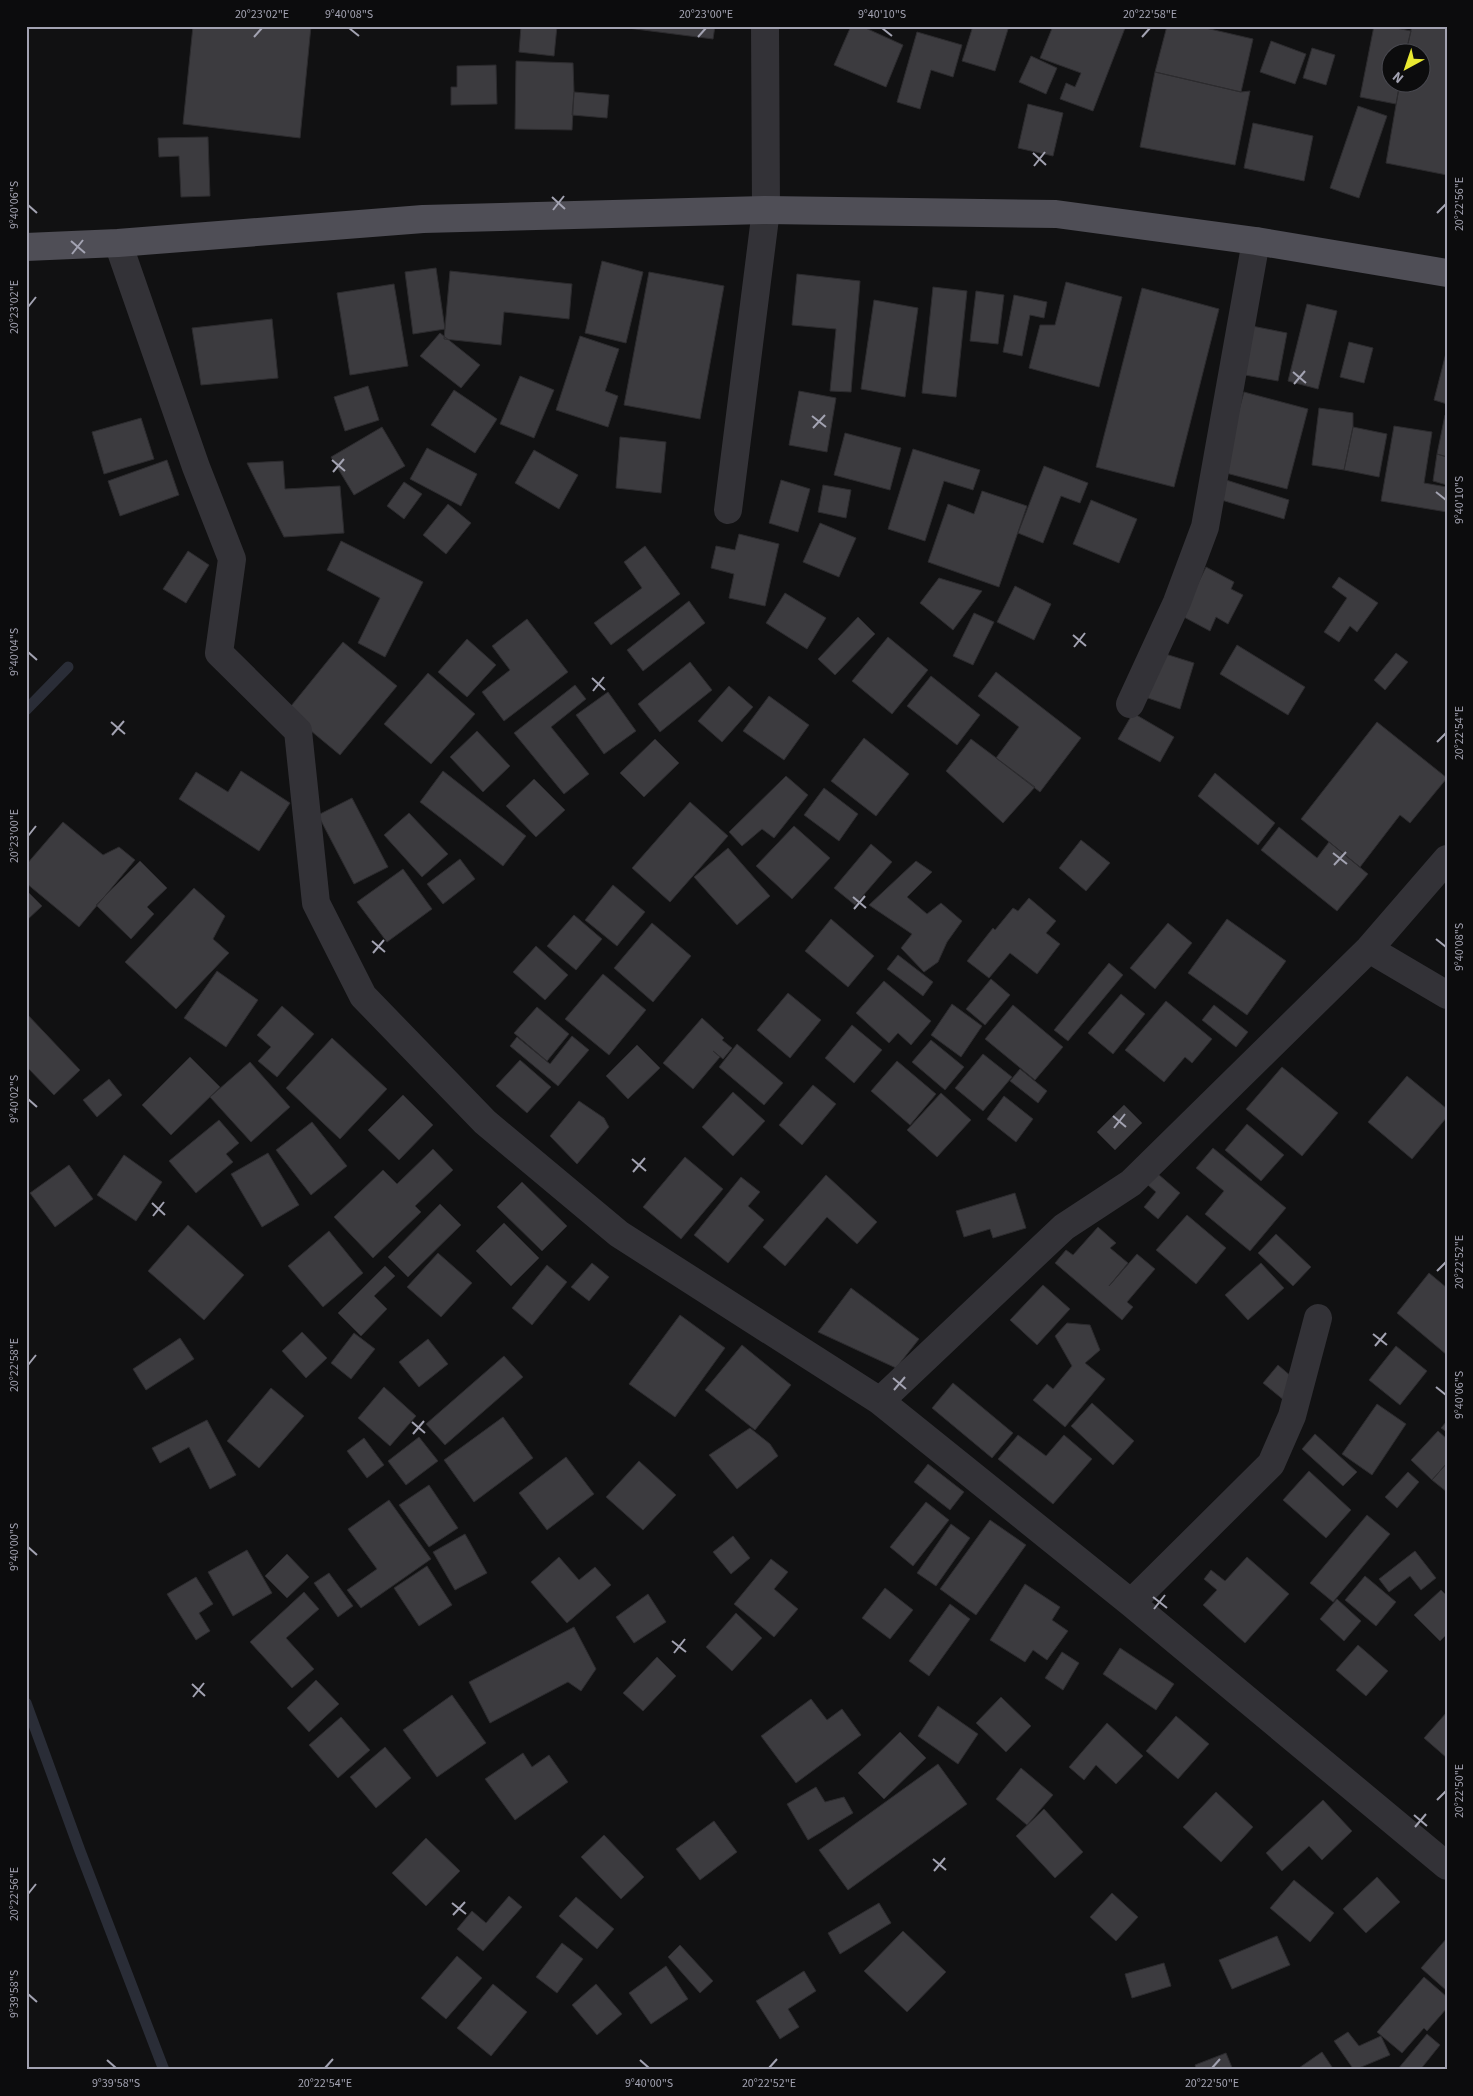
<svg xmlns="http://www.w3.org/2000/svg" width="1473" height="2096" font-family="'Source Sans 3',sans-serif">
	<rect width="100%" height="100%" fill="#111112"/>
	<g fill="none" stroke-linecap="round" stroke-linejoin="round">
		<path stroke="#2a2d37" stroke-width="11" d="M26,710L68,667
			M26,1703L80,1851L164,2070"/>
	</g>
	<path fill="#3c3b3f" stroke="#2c2b2e" d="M193,26H311L300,138L183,124Z
		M521,26H557L554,56L519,52Z
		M612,26H715L713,39Z
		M851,26H861L903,45L886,87L834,65Z
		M973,26H1009L995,71L962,61Z
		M1053,26H1118L1125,28L1093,111L1060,99L1066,83L1075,87L1081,73L1040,58Z
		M1167,26H1197L1253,39L1241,92L1155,72Z
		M1374,26H1386L1411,31L1406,52H1390V82H1400L1396,104L1360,97Z
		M1412,26H1447V175L1386,163L1400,82H1420V52H1406Z
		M917,32L962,45L953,77L931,70L920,109L897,102Z
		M1271,41L1306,54L1295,84L1260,72Z
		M1312,48L1335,55L1326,85L1303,78Z
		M1031,56L1057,68L1046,94L1019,82Z
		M516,61L573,63L574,92L572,130L515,129Z
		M496,65L497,104L451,105V87H457V66Z
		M1155,72L1241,92L1250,91L1235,165L1140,147Z
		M574,92L609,95L607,118L572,115Z
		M1028,104L1063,113L1053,156L1018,148Z
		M1358,106L1387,116L1359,198L1330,188Z
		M1253,123L1313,136L1304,181L1244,168Z
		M208,137L210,196L181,197L179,156L159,157L158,138Z
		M602,261L643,272L626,343L585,333Z
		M436,268L445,329L413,334L405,272Z
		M450,271L572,284L569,319L504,312L501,345L444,339Z
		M649,272L724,286L700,419L624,405Z
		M797,274L860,281L851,392L830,391L836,329L792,325Z
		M1066,282L1122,297L1099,387L1029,368L1040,325H1055Z
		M394,284L408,366L350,375L337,293Z
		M933,287L967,291L956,397L922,393Z
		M1142,288L1219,309L1174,487L1096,467Z
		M976,291L1004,295L998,344L970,341Z
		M1014,295L1047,302L1044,318L1030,315L1022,356L1003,352Z
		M874,300L918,308L905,397L861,389Z
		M1307,304L1337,311L1318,389L1288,381Z
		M272,319L278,378L201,385L192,328Z
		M1242,324L1287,333L1278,381L1234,373Z
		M440,333L480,365L461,388L420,356Z
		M580,336L619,349L605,391L618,396L608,427L556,410Z
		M1349,342L1373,348L1364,383L1340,377Z
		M1446,353H1447V404L1434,400Z
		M520,376L554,390L534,438L500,424Z
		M368,386L379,420L345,431L334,397Z
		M454,390L497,419L475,453L431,425Z
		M799,391L836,398L827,452L789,445Z
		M1244,392L1308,409L1287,489L1222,472Z
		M1319,408L1353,413V427L1344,470L1312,465Z
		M1445,415L1447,416V457L1437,454Z
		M141,418L154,459L104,474L92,432Z
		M1394,426L1432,432L1424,483L1447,487V512L1381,501Z
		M382,427L405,466L354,495L331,457Z
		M1353,427L1387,434L1379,477L1344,470Z
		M845,433L901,448L890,490L834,475Z
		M620,437L666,442L661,493L616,488Z
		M427,448L477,474L461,506L410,479Z
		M913,449L980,470L973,490L944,481L925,541L888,529Z
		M534,450L578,475L559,509L515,483Z
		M1437,454L1447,457V485L1433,481Z
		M167,460L179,495L120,516L108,481Z
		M283,461L285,489L340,486L344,533L284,537L247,463Z
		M1044,466L1088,483L1080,503L1061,496L1043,543L1018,533Z
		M1220,478L1289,500L1284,519L1215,498Z
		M781,480L810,489L798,532L769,523Z
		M404,482L422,494L404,519L387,506Z
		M823,485L851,490L846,518L818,512Z
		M982,491L1027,506L999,587L928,562L948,504L974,514Z
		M1091,500L1137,519L1119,563L1073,544Z
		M448,504L471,523L446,554L423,535Z
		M820,523L856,538L839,577L803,562Z
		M739,534L779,544L765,606L729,598L734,574L711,568L716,546L735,550Z
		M341,541L423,582L385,657L358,643L380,598L327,570Z
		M645,546L680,594L611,645L594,623L642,588L624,562Z
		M188,551L209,565L186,603L163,589Z
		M1206,567L1234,582L1231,589L1243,595L1228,624L1216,617L1210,631L1182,616Z
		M1339,577L1378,603L1357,632L1350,626L1339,642L1324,632L1347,598L1332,587Z
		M939,578L982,591L953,630L920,603Z
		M1015,586L1051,604L1034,640L997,622Z
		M785,593L826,618L807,649L766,623Z
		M689,601L705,623L643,671L627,650Z
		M974,613L994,622L973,665L953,656Z
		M858,617L875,634L835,675L818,659Z
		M527,619L568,672L504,721L482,692L510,670L492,646Z
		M888,637L928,670L892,714L852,681Z
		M467,639L496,665L467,697L438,672Z
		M343,642L397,686L340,755L287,711Z
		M1237,645L1305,687L1288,715L1220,674Z
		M1159,652L1194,663L1180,709L1145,697Z
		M1396,653L1408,662L1385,690L1374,680Z
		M690,662L712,690L660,732L638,704Z
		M996,672L1081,738L1040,792L996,758L1019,727L978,696Z
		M428,673L475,714L431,764L384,724Z
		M931,676L980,715L957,745L907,706Z
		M575,685L586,699L551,727L589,774L564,794L514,733Z
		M729,686L753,707L722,742L698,721Z
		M608,692L636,731L604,754L576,715Z
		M769,696L809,725L784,760L743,731Z
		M1133,713L1174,737L1160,762L1118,739Z
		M1377,722L1447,778L1410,823L1400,815L1360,867L1301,819Z
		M477,731L510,766L483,792L450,757Z
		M864,738L909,774L876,816L831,781Z
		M655,739L679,763L644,797L620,773Z
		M971,739L1035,787L1003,823L946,771Z
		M241,771L290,803L259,851L179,799L196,772L228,792Z
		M443,771L526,836L503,866L420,802Z
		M1215,773L1275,823L1258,845L1198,796Z
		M786,776L808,795L774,838L762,829L742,846L729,832Z
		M534,779L565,810L536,837L506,806Z
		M824,788L858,814L839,841L804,815Z
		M352,798L388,867L354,884L318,815Z
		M690,802L728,836L670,902L632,868Z
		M409,813L448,854L422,877L384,835Z
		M63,822L103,855L119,847L135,860L79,927L26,883V865Z
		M794,826L830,858L792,899L756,866Z
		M1279,827L1317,858L1329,842L1368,874L1337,911L1261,850Z
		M1081,840L1110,863L1086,891L1059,868Z
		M871,844L892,862L855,905L834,888Z
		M728,848L770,896L737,925L694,877Z
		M460,859L475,879L443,904L427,884Z
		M140,861L167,888L147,907L154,914L131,939L96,905Z
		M916,861L932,872L907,897L927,914L941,903L962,921L947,942L938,962L924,972L901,948L912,934L869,905Z
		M403,869L432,909L387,942L357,902Z
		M613,885L645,912L617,946L585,920Z
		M194,888L225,916L213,939L229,953L176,1009L125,962Z
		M26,890L42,906L26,921Z
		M1029,898L1056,921L1046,933L1060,944L1037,974L1010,953L989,978L967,961L993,928L995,930L1013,908L1018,911Z
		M574,915L602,939L576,970L547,946Z
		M831,919L874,956L848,987L805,951Z
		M1227,919L1286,961L1247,1015L1188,973Z
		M652,923L691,956L653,1002L614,968Z
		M1168,923L1192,943L1155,989L1130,968Z
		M536,946L568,975L545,1000L513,972Z
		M898,955L933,982L923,996L887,969Z
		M1109,963L1123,975L1068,1041L1054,1030Z
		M217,971L258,1000L226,1047L184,1018Z
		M603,974L646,1010L609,1055L565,1019Z
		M991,979L1010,995L985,1025L966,1009Z
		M884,981L931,1021L911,1045L898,1033L889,1043L856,1013Z
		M788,993L821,1020L790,1058L757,1030Z
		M1121,994L1145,1014L1113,1054L1088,1033Z
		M1166,1001L1212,1039L1192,1063L1185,1057L1164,1082L1125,1050Z
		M952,1004L982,1026L961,1057L931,1035Z
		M1013,1005L1063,1047L1035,1080L985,1039Z
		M1214,1005L1248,1032L1236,1047L1202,1020Z
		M282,1006L314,1034L277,1077L258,1061L271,1047L257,1035Z
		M537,1007L569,1034L547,1061L514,1033Z
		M26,1013L80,1070L54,1095L26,1066Z
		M702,1018L724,1038L722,1040L732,1048L723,1059L713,1051L720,1057L693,1089L663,1063Z
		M852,1025L882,1050L854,1083L825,1058Z
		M572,1036L589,1050L558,1086L510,1046L517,1037L550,1064Z
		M332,1038L387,1089L340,1139L286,1088Z
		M931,1040L964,1067L945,1090L912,1062Z
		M737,1044L783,1083L764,1105L719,1067Z
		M637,1045L660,1068L628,1099L606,1076Z
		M983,1054L1012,1077L983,1111L955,1088Z
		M190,1057L220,1087L171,1135L142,1105Z
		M520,1060L551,1087L527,1113L496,1086Z
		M897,1061L936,1094L910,1125L871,1091Z
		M250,1062L290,1107L251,1142L210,1097Z
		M1282,1067L1338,1113L1302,1156L1246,1109Z
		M1020,1069L1047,1091L1038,1103L1010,1081Z
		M1407,1076L1447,1109V1117L1412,1159L1368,1122Z
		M109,1079L122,1095L97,1117L83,1100Z
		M813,1085L836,1104L802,1145L779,1125Z
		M733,1092L765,1121L733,1156L702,1127Z
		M941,1093L971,1120L937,1157L907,1130Z
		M403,1095L433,1125L399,1160L368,1130Z
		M1004,1096L1033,1119L1016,1142L987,1119Z
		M579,1101L604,1118L609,1127L577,1164L550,1136Z
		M1124,1105L1142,1123L1115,1150L1097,1132Z
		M219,1120L239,1143L226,1154L233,1162L196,1193L169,1161Z
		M312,1122L347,1166L311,1195L276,1150Z
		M1247,1124L1284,1155L1261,1181L1225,1150Z
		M1213,1148L1286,1208L1250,1251L1205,1214L1224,1191L1196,1168Z
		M433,1149L453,1170L415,1206L421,1212L373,1258L334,1217L383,1170L397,1184Z
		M268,1153L299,1205L262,1227L231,1174Z
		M124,1155L162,1182L136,1221L97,1195Z
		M685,1157L723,1189L681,1239L643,1207Z
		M69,1165L93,1199L55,1227L30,1193Z
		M1158,1174L1180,1193L1158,1219L1144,1207L1156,1192L1148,1185Z
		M826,1175L877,1222L857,1244L827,1217L785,1266L763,1247Z
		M741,1177L760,1192L748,1206L764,1220L728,1263L694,1235Z
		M522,1182L567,1226L542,1251L497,1207Z
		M1015,1193L1026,1228L993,1238L990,1229L964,1237L956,1211Z
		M440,1204L461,1225L408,1277L388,1257Z
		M1187,1215L1226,1248L1196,1284L1156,1250Z
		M504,1223L539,1258L511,1286L476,1251Z
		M188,1225L244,1275L204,1320L148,1271Z
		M1098,1227L1116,1243L1110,1248L1128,1263L1109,1286L1137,1254L1155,1269L1127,1302L1133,1307L1122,1320L1055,1263L1066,1250L1073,1255Z
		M329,1231L363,1273L323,1307L288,1266Z
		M1276,1234L1311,1267L1293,1286L1258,1253Z
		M438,1253L472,1283L441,1317L407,1287Z
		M592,1263L609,1277L589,1301L571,1287Z
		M1261,1263L1284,1288L1248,1320L1225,1295Z
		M547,1265L567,1282L532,1325L512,1308Z
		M385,1266L395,1276L374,1296L387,1309L361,1336L338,1313Z
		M1429,1273L1447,1288V1355L1397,1313Z
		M1043,1285L1070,1309L1037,1345L1010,1320Z
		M851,1288L919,1339L896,1368L818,1332Z
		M680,1315L725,1348L675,1417L629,1384Z
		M1067,1323L1090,1325L1100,1350L1085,1363L1105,1379L1065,1427L1033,1400L1047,1384L1053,1389L1072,1366L1055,1336Z
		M302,1332L327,1358L306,1378L282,1351Z
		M354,1333L375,1349L351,1379L331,1363Z
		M180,1338L194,1359L146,1390L133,1369Z
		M428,1339L448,1364L419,1387L399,1362Z
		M742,1345L791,1385L755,1430L705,1390Z
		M1396,1346L1427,1371L1400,1405L1369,1380Z
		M504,1356L523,1377L445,1445L426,1424Z
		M1278,1365L1306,1389L1291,1406L1263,1383Z
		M953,1383L1013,1433L992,1458L932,1408Z
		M384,1387L416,1416L390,1446L358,1418Z
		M271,1388L304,1416L259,1468L227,1441Z
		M1092,1403L1134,1441L1113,1465L1071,1426Z
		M1377,1404L1406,1424L1372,1475L1342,1454Z
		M503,1417L533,1458L474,1502L444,1460Z
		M207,1420L236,1475L210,1489L189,1447L160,1463L152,1448Z
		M1447,1421V1432L1441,1428Z
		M750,1428L770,1444L778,1456L737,1489L709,1455Z
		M1438,1431L1447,1439V1463L1432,1480L1411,1460Z
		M1315,1434L1357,1472L1343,1486L1302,1449Z
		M1018,1435L1046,1456L1064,1435L1092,1459L1053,1504L998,1459Z
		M419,1437L438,1461L406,1485L388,1461Z
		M364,1438L384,1465L367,1478L347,1451Z
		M566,1457L594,1494L547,1530L519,1493Z
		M639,1461L676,1495L643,1530L606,1497Z
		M1447,1463V1492L1432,1480Z
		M928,1464L964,1492L950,1510L914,1482Z
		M1309,1471L1351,1510L1326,1538L1283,1500Z
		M1408,1472L1419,1482L1397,1508L1385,1497Z
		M429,1485L458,1528L429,1547L399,1505Z
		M389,1500L431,1559L361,1608L347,1590L377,1569L348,1529Z
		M926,1502L949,1520L913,1566L890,1547Z
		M1367,1515L1390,1534L1333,1602L1310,1583Z
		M990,1520L1026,1545L976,1615L940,1589Z
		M951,1524L970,1538L936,1586L917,1573Z
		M465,1534L487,1573L455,1590L433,1552Z
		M733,1536L750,1558L731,1574L713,1552Z
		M247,1550L272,1593L233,1616L208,1572Z
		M1415,1551L1436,1578L1421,1590L1410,1576L1389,1592L1379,1579Z
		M287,1554L309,1577L287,1598L265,1576Z
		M559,1557L579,1580L595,1567L611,1585L567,1623L531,1582Z
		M1247,1557L1289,1594L1245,1643L1203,1605L1217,1590L1204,1579L1211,1570L1225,1581Z
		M771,1559L788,1572L774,1589L798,1609L774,1637L734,1604Z
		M427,1566L452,1605L419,1626L394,1588Z
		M329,1573L353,1606L338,1617L314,1583Z
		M1365,1576L1396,1602L1376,1626L1345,1600Z
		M196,1577L213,1604L199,1613L210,1631L196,1640L167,1594Z
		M1025,1584L1060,1607L1052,1620L1068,1631L1047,1660L1033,1650L1025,1662L990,1640Z
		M885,1588L913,1610L890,1639L862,1618Z
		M1441,1590L1447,1596V1634L1440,1641L1414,1615Z
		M304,1592L319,1609L286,1638L314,1669L292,1688L250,1642Z
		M648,1594L666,1622L634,1643L616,1617Z
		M1337,1599L1361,1621L1344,1641L1320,1619Z
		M950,1604L970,1619L929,1676L909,1661Z
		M736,1613L762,1638L732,1671L706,1647Z
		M574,1627L596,1669L581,1691L568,1682L490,1723L469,1682Z
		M1358,1645L1388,1671L1366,1696L1336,1670Z
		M1120,1648L1174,1684L1156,1710L1103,1674Z
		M1062,1652L1079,1663L1063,1690L1045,1678Z
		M657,1657L676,1676L643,1711L623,1693Z
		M316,1680L339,1704L309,1732L287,1708Z
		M452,1695L486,1743L437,1777L403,1730Z
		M1001,1697L1031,1726L1006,1752L976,1723Z
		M811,1699L827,1720L842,1709L861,1735L796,1783L761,1736Z
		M938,1706L978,1734L958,1764L918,1736Z
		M1447,1712V1758L1424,1738Z
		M1176,1716L1209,1744L1178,1779L1146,1751Z
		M341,1717L370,1750L338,1778L309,1745Z
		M1107,1723L1143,1756L1116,1784L1096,1765L1084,1780L1069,1767Z
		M900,1732L926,1758L884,1799L858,1773Z
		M385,1747L411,1778L376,1808L350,1777Z
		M523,1753L532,1767L549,1755L568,1782L515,1820L485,1779Z
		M938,1764L967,1804L848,1890L819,1850Z
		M1021,1768L1053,1795L1027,1825L996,1799Z
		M816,1787L825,1802L844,1797L853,1813L808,1840L787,1804Z
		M1216,1792L1253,1827L1221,1862L1183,1827Z
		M1323,1800L1352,1831L1322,1860L1309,1846L1282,1871L1266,1853Z
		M1044,1809L1083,1852L1055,1878L1016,1836Z
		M714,1821L737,1852L700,1880L676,1849Z
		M604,1835L644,1877L621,1899L581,1857Z
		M426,1838L460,1871L426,1906L392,1873Z
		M1377,1877L1400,1902L1366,1933L1343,1909Z
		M1294,1880L1334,1913L1310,1942L1270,1908Z
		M1112,1893L1138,1917L1116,1941L1090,1917Z
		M509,1896L522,1907L483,1951L457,1929L472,1911L486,1923Z
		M576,1897L614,1929L597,1949L559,1916Z
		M879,1903L891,1923L840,1954L828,1933Z
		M903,1931L946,1972L907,2012L864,1971Z
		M1277,1936L1290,1965L1232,1989L1219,1960Z
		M1447,1938V1991L1421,1968Z
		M562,1943L583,1959L557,1993L536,1977Z
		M680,1945L713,1981L700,1993L668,1957Z
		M457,1956L482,1978L446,2019L421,1998Z
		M1164,1963L1171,1986L1132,1998L1125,1974Z
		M666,1966L688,1999L651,2024L629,1993Z
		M804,1971L816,1991L788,2009L799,2027L780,2039L756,2001Z
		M1424,1977L1447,1997V2008L1427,2031L1424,2028L1402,2053L1377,2032Z
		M493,1984L527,2012L491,2056L457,2028Z
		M596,1984L622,2014L597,2035L572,2005Z
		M1348,2032L1359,2046L1381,2036L1390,2055L1354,2070L1334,2041Z
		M1427,2034L1440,2045L1420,2070H1400L1398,2069Z
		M1322,2052L1334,2070H1296Z
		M1226,2053L1233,2070H1197L1195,2065Z"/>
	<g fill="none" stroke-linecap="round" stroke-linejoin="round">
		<path stroke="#333237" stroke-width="28" d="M118,243L196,467L232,559L219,653L298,731L316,903L363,996L485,1122L619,1234L880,1401L1131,1603L1447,1866
			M728,510L766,210L765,26
			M1130,704L1177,602L1205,527L1256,241
			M1369,949L1447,995
			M880,1401L1064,1227L1131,1183L1369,949L1447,859
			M1131,1603L1271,1464L1292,1416L1318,1318"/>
		<path stroke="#4f4e56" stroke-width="28" d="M26,247L118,243L423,219L766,210L1056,214L1256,241L1447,273"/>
	</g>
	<path fill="none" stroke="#a3a3b2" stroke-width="2" d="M349,28L359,36M882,28L892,36M254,37L262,28M698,37L706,28M1142,37L1150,28M1033,153L1046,165M1034,166L1045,152M552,197L565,209M28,205L37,213M553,210L564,196M1437,213L1446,204M71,241L85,253M72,254L83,240M28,307L36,297M1293,372L1306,383M1294,384L1305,371M812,416L826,427M813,428L825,415M332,460L345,471M333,472L344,459M1436,492L1446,500M1073,635L1086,646M1074,647L1085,633M28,652L37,660M592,678L605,690M593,691L604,677M111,722L125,734M112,735L124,721M1437,742L1446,733M28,836L36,826M1333,853L1347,864M1334,865L1346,852M853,897L866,908M854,909L865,896M1436,939L1446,947M372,941L385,952M373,953L384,940M28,1099L37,1107M1113,1116L1126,1127M1114,1128L1125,1114M632,1159L646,1171M633,1172L645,1158M152,1203L165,1215M153,1216L164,1202M1437,1271L1446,1262M1373,1334L1387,1345M1375,1346L1386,1333M28,1365L36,1355M893,1378L906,1389M1436,1387L1446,1395M894,1390L905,1377M412,1422L425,1433M413,1434L424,1421M28,1547L37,1555M1153,1597L1167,1608M1154,1609L1165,1595M672,1641L686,1652M674,1653L685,1639M192,1684L205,1696M193,1697L204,1683M1437,1800L1446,1791M1414,1815L1427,1826M1415,1827L1426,1814M933,1859L946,1870M934,1871L945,1858M28,1894L36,1884M452,1903L466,1914M453,1915L465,1902M28,1994L37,2002M107,2060L116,2068M640,2060L649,2068M325,2068L333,2059M769,2068L777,2059M1212,2068L1220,2059"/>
	<rect width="1473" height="2096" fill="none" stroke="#0c0c0d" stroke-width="55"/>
	<g transform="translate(1406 68) rotate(220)"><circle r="24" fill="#0c0c0d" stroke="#48484f"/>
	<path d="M0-4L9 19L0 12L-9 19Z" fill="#e9e932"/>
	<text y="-8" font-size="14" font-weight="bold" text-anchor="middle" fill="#a3a3b2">N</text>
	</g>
	<rect x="28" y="28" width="1418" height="2040" fill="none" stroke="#a3a3b2" stroke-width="2"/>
	<g font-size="12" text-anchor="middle" fill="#a3a3b2">
		<text x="262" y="18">20°23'02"E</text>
		<text x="349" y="18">9°40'08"S</text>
		<text x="706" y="18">20°23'00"E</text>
		<text x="882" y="18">9°40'10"S</text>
		<text x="1150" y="18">20°22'58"E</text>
		<text transform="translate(1459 204) rotate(-90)" y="4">20°22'56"E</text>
		<text transform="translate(14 205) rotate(-90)" y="4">9°40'06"S</text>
		<text transform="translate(14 307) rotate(-90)" y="4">20°23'02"E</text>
		<text transform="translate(1459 500) rotate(-90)" y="4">9°40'10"S</text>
		<text transform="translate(14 652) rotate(-90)" y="4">9°40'04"S</text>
		<text transform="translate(1459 733) rotate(-90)" y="4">20°22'54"E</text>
		<text transform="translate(14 836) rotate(-90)" y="4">20°23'00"E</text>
		<text transform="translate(1459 947) rotate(-90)" y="4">9°40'08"S</text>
		<text transform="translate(14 1099) rotate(-90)" y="4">9°40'02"S</text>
		<text transform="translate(1459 1262) rotate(-90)" y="4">20°22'52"E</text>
		<text transform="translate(14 1365) rotate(-90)" y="4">20°22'58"E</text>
		<text transform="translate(1459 1395) rotate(-90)" y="4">9°40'06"S</text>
		<text transform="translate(14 1547) rotate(-90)" y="4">9°40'00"S</text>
		<text transform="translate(1459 1791) rotate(-90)" y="4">20°22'50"E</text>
		<text transform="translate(14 1894) rotate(-90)" y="4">20°22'56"E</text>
		<text transform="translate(14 1994) rotate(-90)" y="4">9°39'58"S</text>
		<text x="116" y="2087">9°39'58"S</text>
		<text x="325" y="2087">20°22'54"E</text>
		<text x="649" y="2087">9°40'00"S</text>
		<text x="769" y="2087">20°22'52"E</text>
		<text x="1212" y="2087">20°22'50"E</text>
	</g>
</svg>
